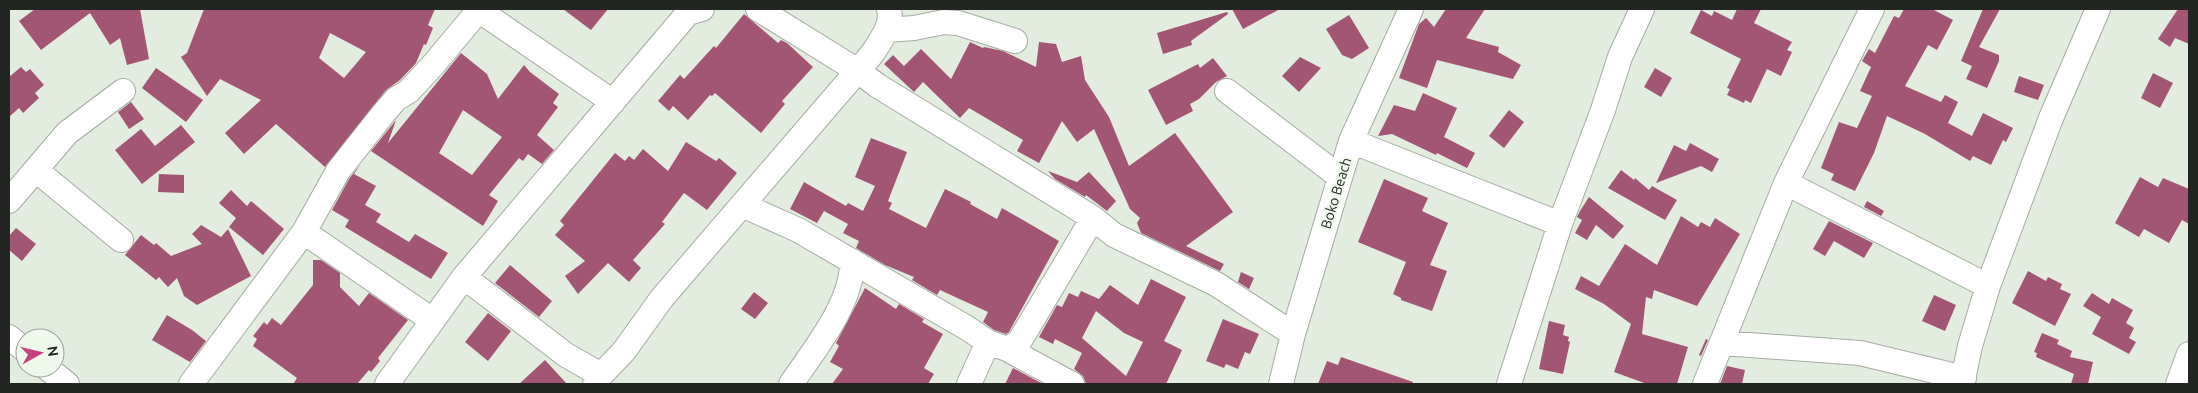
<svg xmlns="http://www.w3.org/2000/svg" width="2198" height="393" font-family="Ubuntu,sans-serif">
	<rect width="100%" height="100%" fill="#e2ecdf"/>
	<path fill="#a35674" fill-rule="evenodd" d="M35,9H140L149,59L127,65L120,38L110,45L90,13L41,50L19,21Z
		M204,9H435L428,25L433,28L426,45L424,44L416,63L400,80L386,90L325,167L276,124L244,154L225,133L261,100L220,79L207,96L181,57L187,53ZM330,33L366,52L344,78L319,58Z
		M563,9H608L591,30Z
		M1232,9H1280L1243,29Z
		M1446,9H1485L1466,38L1499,47L1498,52L1521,65L1513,79L1437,60L1427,88L1399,78L1419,24L1426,18L1434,27Z
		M1737,9H1761L1754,23L1792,42L1787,50L1792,52L1781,76L1767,69L1751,103L1745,100L1744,103L1727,95L1730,89L1727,88L1741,59L1690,33L1701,10L1712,16L1714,11L1732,20Z
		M1904,9H1932L1953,20L1937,50L1928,45L1905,86L1941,102L1945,95L1958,102L1948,123L1972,136L1983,113L2013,128L2006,142L2003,140L1991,165L1973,156L1970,161L1925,134L1887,116L1874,153L1855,191L1831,180L1834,174L1821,168L1839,122L1857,128L1872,96L1860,91L1871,67L1862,61L1869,49L1875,53L1894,16L1899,18Z
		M1983,9H2000L1979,47L1999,55V61L1987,88L1966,79L1972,66L1961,61Z
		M2178,9H2189V44L2175,38L2170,47L2158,39Z
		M1227,12L1228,14L1191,41L1192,45L1163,54L1157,33Z
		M744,14L778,43L781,40L787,43L813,67L782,101L785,104L761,133L715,93L712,96L710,95L688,120L673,106L669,111L658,101L680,75L684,79L714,46L716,48Z
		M1349,15L1369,48L1352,59L1342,55L1326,29Z
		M970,42L983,48L984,47L1003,51L1036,67L1039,42L1056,44L1062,62L1081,56L1085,80L1109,117L1129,166L1175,133L1233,212L1186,246L1224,264L1220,271L1141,233L1137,223L1140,218L1130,209L1094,129L1077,142L1062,121L1039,163L1017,151L1023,140L969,108L960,118L923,82L914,92L884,64L893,55L904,66L921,49L951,79Z
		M461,53L487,74L498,99L524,65L530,72L559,94L553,103L558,107L537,135L554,150L542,164L528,154L523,161L519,158L489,195L498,201L483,226L371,151L396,120L388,143ZM463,110L502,137L472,175L439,153Z
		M1300,57L1321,68L1299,92L1282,76Z
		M1213,58L1227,76L1216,82L1199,99L1190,104L1193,111L1166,125L1148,90L1198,64L1200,68Z
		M21,67L26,72L30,69L44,85L35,93L39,98L23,113L19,108L9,117V77Z
		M156,68L203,100L186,122L142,88Z
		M1655,68L1672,78L1661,97L1644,87Z
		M2153,73L2173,83L2160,108L2141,98Z
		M2019,76L2044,85L2038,100L2014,92Z
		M1423,93L1457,108L1444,137L1475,153L1467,168L1437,153L1436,155L1392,134L1378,136L1394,105L1415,111Z
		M131,102L144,119L129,129L118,112Z
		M1509,110L1524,122L1504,148L1489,136Z
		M181,125L195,142L142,184L115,150L141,129L155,146Z
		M871,138L907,152L888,201L892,203L889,209L926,228L945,189L971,202L970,204L997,219L1002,208L1059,241L1009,332L1006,334L994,330L983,322L988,312L940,290L937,295L912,280L914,277L885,265L856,248L859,241L843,233L848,224L824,211L817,223L790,209L804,182L846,206L848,203L863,211L875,186L855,177Z
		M686,142L716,161L719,158L737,173L707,210L684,193L662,222L665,224L633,260L641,268L629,282L608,263L578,294L565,276L585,261L555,235L564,225L560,221L615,153L625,161L629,156L634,160L643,149L668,171Z
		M1690,143L1719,159L1712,172L1701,166L1656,183L1674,145L1686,151Z
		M360,165L354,174L376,186L365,205L381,214L376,222L409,242L415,234L448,253L431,279L345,227L349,220L332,210L349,179Z
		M1621,170L1634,180L1635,178L1649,190L1652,186L1677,200L1665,220L1608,188Z
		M1048,171L1077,182L1089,172L1116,201L1107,211L1086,195L1085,197L1055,179Z
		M159,174L184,175V193L158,192Z
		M2140,177L2158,187L2163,178L2189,189V224L2182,220L2169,243L2144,229L2139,237L2115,223Z
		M1384,179L1428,198L1422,211L1448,223L1430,265L1447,271L1432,311L1401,300V298L1393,294L1406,262L1358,242Z
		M231,190L247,206L251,201L284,229L263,255L229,227L236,218L219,203Z
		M1589,197L1624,226L1613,239L1596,225L1587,240L1575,233L1582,220L1577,217L1580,211Z
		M1867,201L1884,211L1881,216L1864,207Z
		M1681,216L1698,227L1701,222L1710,227L1715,218L1740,234L1697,306L1654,290L1652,299L1646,297L1642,334L1688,347L1677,384H1647L1614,372L1631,324L1604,304L1575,289L1581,276L1599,286L1625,244L1657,265Z
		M1829,221L1873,243L1864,258L1834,241L1825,256L1813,249Z
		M201,225L221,237L228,229L251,276L197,305L184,296L177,278L168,287L159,277L156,280L125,255L141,235L154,245L156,243L171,256L202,244L192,234Z
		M16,228L36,244L22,261L9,250V236Z
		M313,260H321L340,273V287L359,306L369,293L408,320L378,358L380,361L371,372L369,370L357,384H293L297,378L253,346L257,339L253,336L264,322L267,325L272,318L281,325L313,285Z
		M510,265L552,301L539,317L495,283Z
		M2028,271L2046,281L2048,277L2062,284L2060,289L2071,294L2055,326L2012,303Z
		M1241,272L1254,278L1249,289L1238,282Z
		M1151,279L1186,297L1164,341L1182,350L1166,384H1086L1083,376L1074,369L1082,353L1055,339L1053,344L1039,337L1057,305L1062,307L1069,293L1078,297L1081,291L1099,299L1110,285L1138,305ZM1096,311L1124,333L1143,342L1126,376L1082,338Z
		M865,288L896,309L899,304L924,319L922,322L943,334L924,368L934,374L928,384H832L843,369L830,362L839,346L836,343Z
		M754,292L768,303L755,319L741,309Z
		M2092,293L2109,304L2112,298L2133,310L2126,323L2134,328L2129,338L2136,342L2129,354L2092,334L2101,317L2083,306Z
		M1934,295L1956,305L1945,331L1922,321Z
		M488,313L511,331L488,361L465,342Z
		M167,315L192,330L206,341L190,362L152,340Z
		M1223,319L1259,334L1250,354L1245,352L1238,369L1226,364L1224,368L1206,361Z
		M1549,321L1565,325L1563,335L1569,337L1568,341L1570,342L1563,374L1539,369Z
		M2042,333L2059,340L2057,344L2072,351L2070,357L2093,362L2088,384H2071L2074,374L2036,357L2037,353L2034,352Z
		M1706,339L1708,340L1701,356L1699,355Z
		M1341,357L1413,382L1412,384H1318L1327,361L1338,365Z
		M545,360L567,384H519Z
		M1727,366L1745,370L1742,384H1720Z
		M1013,368L1043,384H1005Z"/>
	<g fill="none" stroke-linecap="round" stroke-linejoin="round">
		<g stroke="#a3aca0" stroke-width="26">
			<path id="minor" d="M477,9L613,102
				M758,9L858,71L878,86L1093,218L1114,235L1216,284L1293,334
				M887,30L914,28L944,22L958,23L1015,41
				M1227,91L1340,177
				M1351,141L1560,224
				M36,170L121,240
				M1786,183L1988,286
				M9,201L67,133L123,91
				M742,205L798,230L967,328L988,342L1007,349L1072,384
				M304,232L432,320
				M464,277L566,355L601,375
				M9,337L25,350
				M1722,343L1860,353L1964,378
				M1007,349L1019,342L1093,218
				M47,368L67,384
				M191,384L304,232L338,171L383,114L396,99L409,91L433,65L479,10
				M387,384L464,277L688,13L702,9
				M595,384L601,375L624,351L662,298L872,54C881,40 893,25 889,9
				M791,384C814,350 853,303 852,261
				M969,384L988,342
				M1281,384L1293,334L1351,141L1411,9
				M1509,384L1560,224L1603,110L1620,57L1642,9
				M1705,384L1786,183L1872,9
				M1962,384L1970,346L1988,286L2051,118L2098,9
				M2178,384L2189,354"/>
		</g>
		<use href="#minor" stroke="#fff" stroke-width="24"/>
	</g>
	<g text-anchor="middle" stroke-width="4.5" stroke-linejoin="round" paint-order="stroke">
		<g font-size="14" fill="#222521" stroke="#eff9ec">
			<text transform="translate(1336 193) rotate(-73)" y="5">Boko Beach</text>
		</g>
	</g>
	<rect width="2198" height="393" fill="none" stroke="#222521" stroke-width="20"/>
	<g transform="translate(40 353) rotate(82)"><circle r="24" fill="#eff9ec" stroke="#9da49b"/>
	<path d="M0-4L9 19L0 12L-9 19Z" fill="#c73f7c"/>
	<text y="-8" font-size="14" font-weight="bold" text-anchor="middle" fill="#222521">N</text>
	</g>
</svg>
